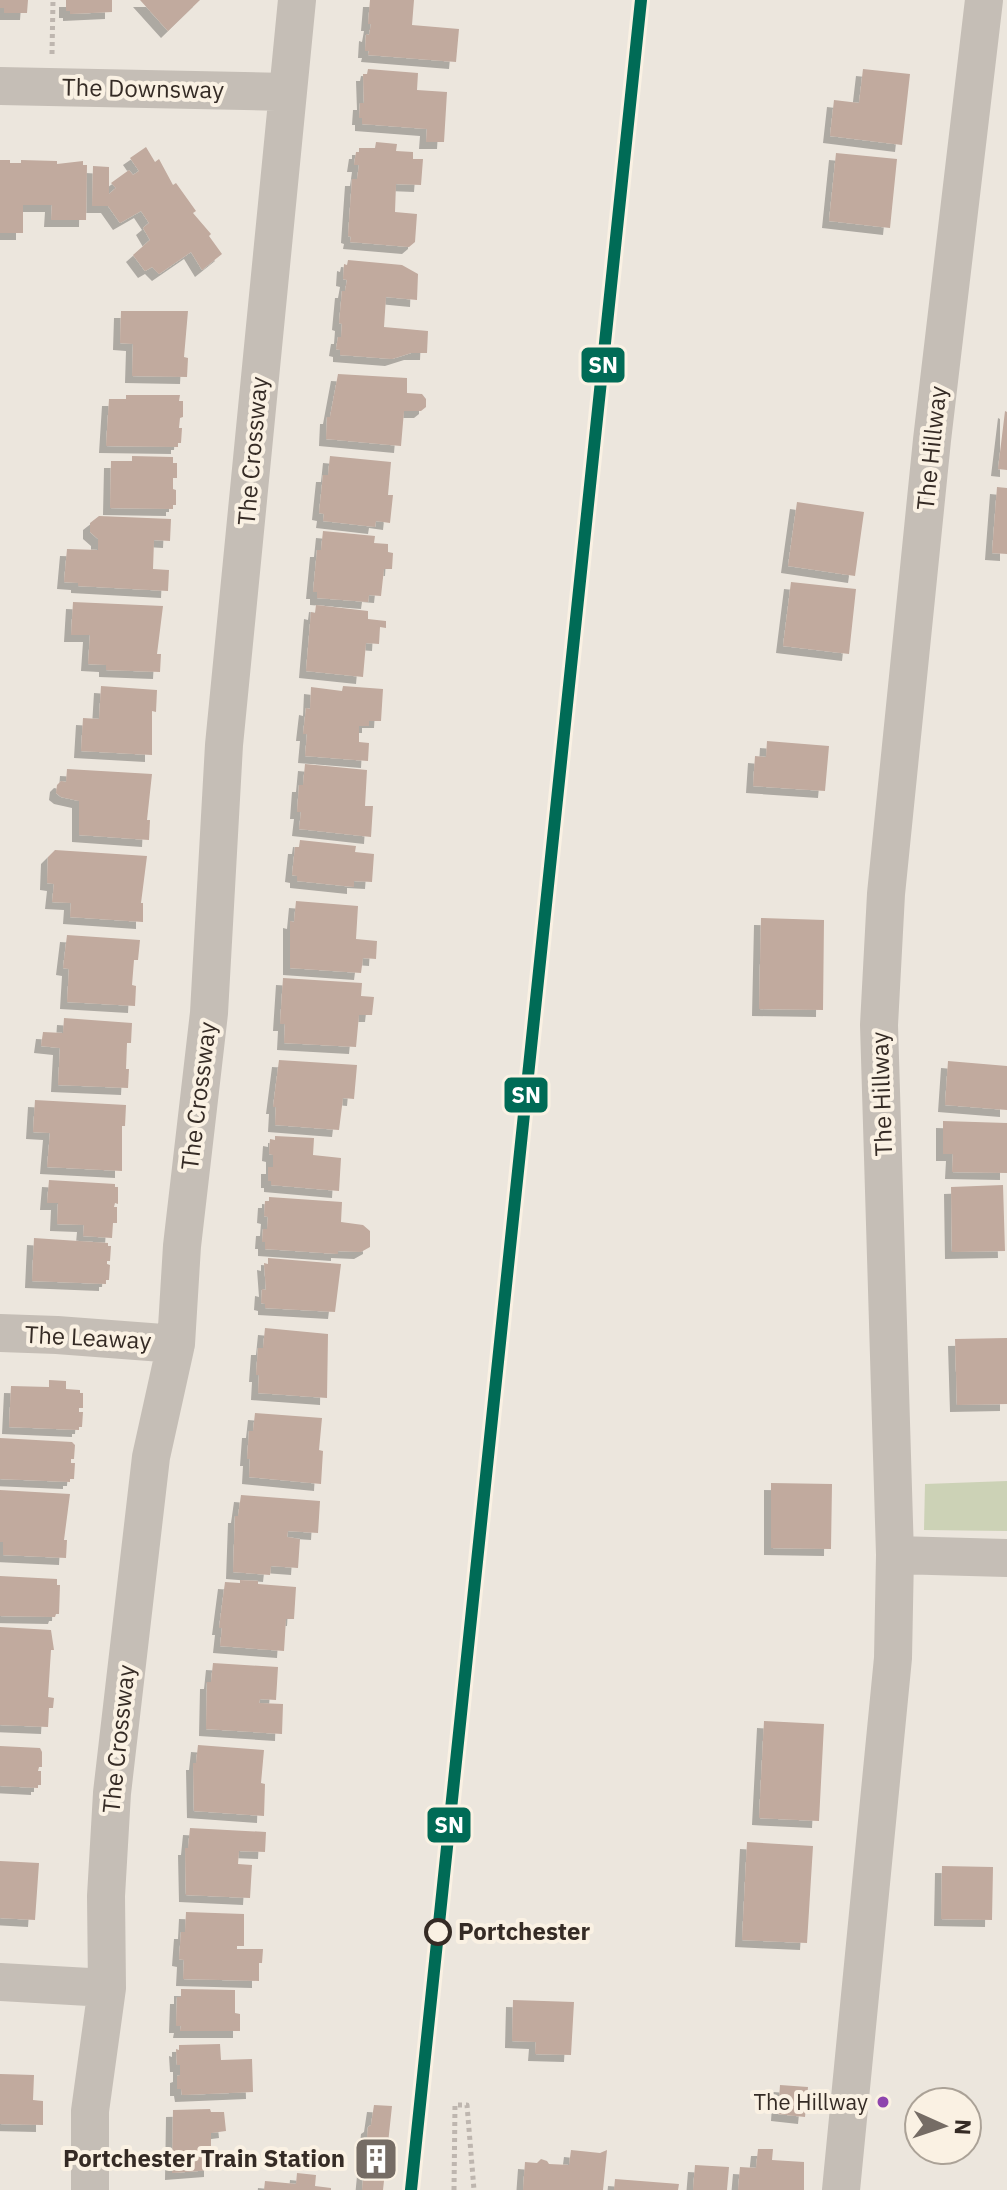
<svg xmlns="http://www.w3.org/2000/svg" width="1007" height="2190" font-family="'IBM Plex Sans',sans-serif">
	<defs>
		<filter id="shadow"><feDropShadow dx="-7" dy="7" stdDeviation="0" flood-color="#0004"/></filter>
	</defs>
	<rect width="100%" height="100%" fill="#ece6dd"/>
	<path fill="#ccd2b6" d="M1007,1481V1531L924,1530L925,1484Z"/>
	<path fill="#c1aa9e" filter="url(#shadow)" d="M0,0H28L27,13H4V8H0Z
		M66,0H112V12L70,14V11H66Z
		M140,0H200L168,31Z
		M370,0H414L412,25L459,29L456,62L368,55L369,51H365L366,34L369,35L371,24H368Z
		M368,69L418,73L417,90L447,92L444,142H426L427,129L362,124V118H359L360,103H364L363,74H367Z
		M863,69L910,74L902,145L830,136L834,100L859,103Z
		M376,142L397,144L396,151L413,152V159H423L421,185L396,184L395,212L417,214L415,242L409,247L350,242L351,237L348,236L352,179H357L359,165H354L356,152H359V148H375Z
		M146,147L155,162L159,159L173,185L176,183L196,211L193,213L211,234L209,236L222,254L202,270L191,252L159,274L152,267L145,271L133,255L150,240L143,228L149,223L141,211L120,223L108,206H92L93,166L109,167V194L116,188L111,183L129,170L133,175L139,171L130,158Z
		M836,153L897,159L890,228L829,221Z
		M0,160H10V163H21V160L57,161V164L83,161V165H87L86,220H51L52,205H23V233H0Z
		M348,260L402,265L418,274L417,300L386,297L384,327L428,331L427,353H411L392,359L340,355V350L336,349L338,337H341L342,324L339,323L342,291H345L347,280L343,279L344,264L347,265Z
		M121,311H188L184,357L188,358L187,377L132,376L133,344L120,343Z
		M338,374L407,378V393L422,394L426,399V407L421,411H404L401,446L326,439L327,417H330Z
		M126,395H180L179,401H183V417L180,418L179,428H182L181,443H178V447L106,446L109,399H126Z
		M1005,411L1007,412V470L998,469Z
		M132,456L173,457V463H177V478H173V489L176,490V505H173V509L110,508L111,461H132Z
		M330,456L391,462L388,495H393L390,523L376,521L375,527L323,521L324,514L319,513L323,475H328Z
		M997,487L1007,488V554L992,553Z
		M797,502L864,512L855,576L788,566Z
		M99,516L171,519L170,541L154,540L153,569L169,570L168,591L78,586V583L64,582L67,549L98,550V539L90,532V523Z
		M323,531L375,536L374,543L388,544V552L393,553L392,569H384L381,596L369,595L368,602L317,598V592H313L317,550H321Z
		M791,582L856,589L849,654L783,646Z
		M73,602L163,606L157,654H161L160,672L106,670V665L88,664L90,635H71Z
		M316,605L368,611V619L386,621V628L380,627L379,644L366,643L363,677L306,671L311,612L315,613Z
		M101,686L157,690L156,712L152,711V755L81,751L83,718L99,719Z
		M343,686L383,689L381,721H369V726H359V742L369,743L368,761L305,756L307,734H303L306,708L310,709L311,687L342,691Z
		M767,741L829,746L825,791L753,786L755,756L766,757Z
		M305,764L367,770L365,806H373L371,837L299,829L301,812H297L299,785H303Z
		M67,769L152,774L147,820H150L149,840L79,835V801L61,797L56,793L57,785L61,781L66,782Z
		M300,840L356,846L355,852L374,854L372,882L354,881V887L297,881V876L292,875L295,847H299Z
		M55,850L147,856L141,903H143V922L70,917L71,903L52,902L54,884L47,883L48,857Z
		M296,901L358,906L356,939L377,941L376,959L363,958L361,973L290,968V921L294,922Z
		M761,918L824,920L823,1010L759,1009Z
		M67,935L140,940L138,960H134L132,985L136,986L135,1006L67,1002L69,969L63,968Z
		M283,978L362,983L361,996L374,997L372,1015H359L356,1047L284,1043L285,1024H280Z
		M64,1018L132,1023L131,1043H127L126,1069H129L128,1088L58,1085L60,1048L41,1046L43,1032L63,1033Z
		M279,1060L357,1065L354,1099L343,1098L339,1130L275,1125L276,1107H273Z
		M948,1061L1007,1066V1110L945,1105Z
		M35,1100L126,1105L125,1126H122V1171L47,1167L50,1133L33,1132Z
		M943,1121L1007,1123V1173L952,1172L953,1154H943Z
		M275,1136L314,1138L313,1155L341,1158L339,1191L271,1185V1181H268V1167H273V1155L269,1154L270,1139L275,1140Z
		M49,1180L115,1184V1187H118V1204L115,1203L114,1207H117V1223H113L112,1238L83,1236L84,1225L57,1224L58,1203H47Z
		M1003,1185L1005,1251L952,1252L951,1187Z
		M269,1197L342,1202L341,1222L363,1225L370,1231V1247L361,1252L338,1251V1254L265,1249V1242H262L263,1229H267L268,1217L264,1216L265,1201H269Z
		M34,1238L108,1243V1246H111L110,1261H107V1264L110,1265L109,1280H106V1284L32,1281Z
		M268,1258L341,1264L335,1312L265,1308V1304L261,1303L262,1289L266,1290L264,1263L268,1264Z
		M265,1328L328,1334L327,1398L258,1393L259,1375H256L258,1348H263Z
		M1007,1338V1404L957,1405L955,1339Z
		M49,1380L66,1381V1389L80,1390V1393H83V1408H79V1412H83L82,1427H79V1430L9,1427L11,1386L49,1387Z
		M255,1413L322,1418L319,1450L323,1451L321,1484L249,1477L250,1459H247L249,1431H253Z
		M0,1438L72,1442L75,1445L74,1459H71V1463H75L74,1479H70V1482L0,1479Z
		M771,1483L832,1484L831,1549L771,1548Z
		M0,1490L70,1494L64,1540H67L66,1558L3,1555V1542H0Z
		M241,1495L320,1501L318,1533L288,1531L287,1537L300,1539L298,1568L271,1566L270,1575L233,1572L235,1516H238Z
		M0,1576L57,1579V1585H60L59,1614H56L55,1617L0,1616Z
		M240,1580L258,1581V1584L296,1587L294,1619H286L284,1651L220,1646L222,1628H219L225,1582L240,1583Z
		M0,1627L51,1630L54,1650H51L48,1697L54,1698L53,1708H49L48,1727L0,1725Z
		M213,1663L278,1667L276,1700L260,1699L259,1703L283,1704L282,1734L206,1729L207,1682H211Z
		M764,1721L824,1724L819,1821L759,1818Z
		M198,1745L264,1750L261,1783L265,1784L264,1816L194,1811L193,1763H196Z
		M0,1746L40,1748L42,1752V1767H39L38,1771H41V1785H38V1788L0,1786Z
		M190,1828L266,1832L265,1852L239,1851L238,1864L252,1865L250,1898L186,1895L185,1848H188Z
		M747,1842L813,1846L807,1943L742,1940Z
		M0,1861L39,1863L35,1920L0,1918Z
		M942,1866L993,1867L992,1920L941,1919Z
		M186,1912L244,1914V1946H237V1949H263L262,1963H259V1981L183,1979L184,1960L179,1959L181,1932H185Z
		M181,1989L235,1990V2013L240,2014V2031H180L181,2026H176L177,1997H181Z
		M513,2000L574,2002L571,2055L535,2054L536,2042L512,2041Z
		M220,2044L221,2060L252,2059L253,2092L182,2095L181,2089H177V2076L180,2075V2065H177L176,2049L179,2050V2045Z
		M0,2074L34,2075L33,2100L43,2101V2125L0,2124Z
		M780,2085L808,2087L805,2117L778,2114Z
		M374,2105L392,2106L383,2190H362L368,2127L371,2125Z
		M210,2109L211,2112H224L226,2131L211,2133V2170L172,2173L173,2110Z
		M758,2149H773L772,2160L804,2162V2190H738L740,2167L756,2168Z
		M571,2150L600,2153L607,2150L603,2190H523L525,2162L537,2163L541,2159L547,2161L549,2164L569,2165Z
		M695,2165L729,2167L727,2190H693Z
		M297,2173L316,2175L315,2186L331,2188V2190H264L265,2181L296,2184Z
		M615,2179L679,2184L678,2190H614Z"/>
	<g fill="none" stroke-linecap="round" stroke-linejoin="round">
		<path stroke="#beb6af" stroke-width="5" stroke-dasharray="4 4" stroke-linecap="butt" d="M52,54L53,0
			M454,2190L455,2105H467L474,2190"/>
		<path stroke="#c5beb6" stroke-width="38" d="M0,86L286,92
			M0,1333L57,1335L176,1344
			M895,1555L1007,1558
			M0,1982L107,1988
			M90,2190V2111L107,1988L106,1896L112,1793L151,1457L176,1344L182,1246L209,1013L224,745L297,0
			M841,2190L893,1658L895,1555L879,1025L886,894L932,440L984,0"/>
		<g stroke="#faf1e3" stroke-width="18">
			<path id="rail-1" d="M411,2190L641,0"/>
		</g>
		<use href="#rail-1" stroke="#006b56" stroke-width="12"/>
	</g>
	<defs>
		<g id="building-square" transform="scale(2.3)"><rect x="-9" y="-9" width="18" height="18" rx="4" fill="#756c65" stroke="#faf1e3"/><path d="M-4-6H4V6H1V3H-1V6H-4ZM-2.5-4.3h1.7v1.8h-1.7ZM.8-4.3h1.7v1.8H.8ZM-2.5-1h1.7V.8h-1.7ZM.8-1h1.7V.8H.8Z" fill="#fff"/></g>
	</defs>
	<g fill-rule="evenodd">
		<use href="#building-square" x="376" y="2159"/>
	</g>
	<circle fill="#faf1e3" stroke="#352b25" stroke-width="4" cx="438" cy="1932" r="12"/>
	<circle fill="#8e44ad" stroke="#faf1e3" stroke-width="3" cx="883" cy="2102" r="7"/>
	<g text-anchor="middle" stroke-width="8" stroke-linejoin="round" paint-order="stroke">
		<g font-size="22" fill="#352b25" stroke="#faf1e3" text-anchor="end">
			<text x="868" y="2110">The Hillway</text>
		</g>
		<g font-size="24" fill="#352b25" stroke="#faf1e3">
			<text transform="translate(143 89) rotate(1)" y="8">The Downsway</text>
			<text transform="translate(932 448) rotate(-84)" y="8">The Hillway</text>
			<text transform="translate(253 451) rotate(-85)" y="8">The Crossway</text>
			<text transform="translate(882 1094) rotate(-92)" y="8">The Hillway</text>
			<text transform="translate(199 1096) rotate(-83)" y="8">The Crossway</text>
			<text transform="translate(88 1338) rotate(3)" y="8">The Leaway</text>
			<text transform="translate(119 1739) rotate(-84)" y="8">The Crossway</text>
		</g>
		<g font-size="24" font-weight="bold" fill="#352b25" stroke="#faf1e3" text-anchor="start">
			<text x="458" y="1940">Portchester</text>
		</g>
		<g font-size="24" font-weight="bold" fill="#352b25" stroke="#faf1e3" text-anchor="end">
			<text x="345" y="2167">Portchester Train Station</text>
		</g>
	</g>
	<g stroke="#faf1e3" stroke-width="3">
		<rect x="580" y="346" width="46" height="38" rx="8" fill="#006b56"/>
		<rect x="503" y="1076" width="46" height="38" rx="8" fill="#006b56"/>
		<rect x="426" y="1806" width="46" height="38" rx="8" fill="#006b56"/>
	</g>
	<g font-size="22" text-anchor="middle" font-weight="bold" fill="#fff">
		<text x="603" y="373">SN</text>
		<text x="526" y="1103">SN</text>
		<text x="449" y="1833">SN</text>
	</g>
	<g transform="translate(943 2126) rotate(93)"><circle r="38" fill="#faf1e3" stroke="#aba297" stroke-width="2"/>
	<path d="M0-6L14 30L0 20L-14 30Z" fill="#756c65"/>
	<text y="-12" font-size="22" font-weight="bold" text-anchor="middle" fill="#352b25">N</text>
	</g>
</svg>
